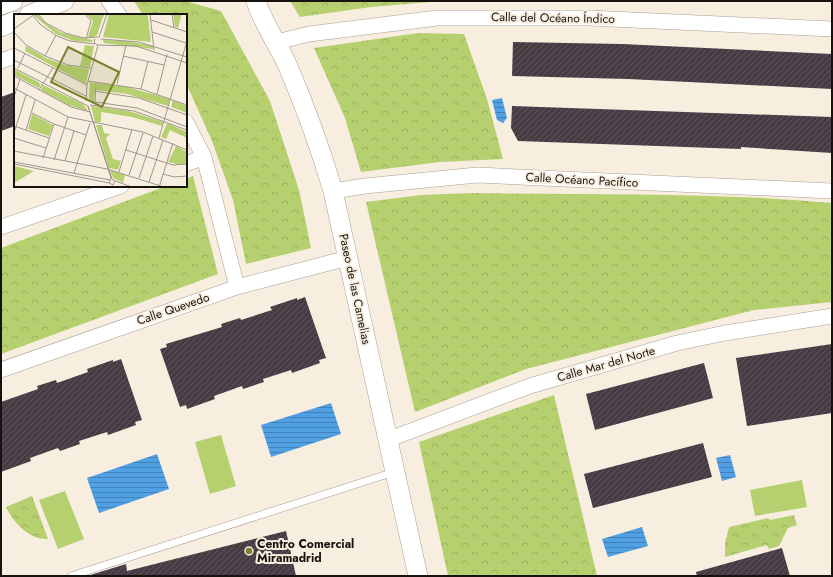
<svg xmlns="http://www.w3.org/2000/svg" width="833" height="577" font-family="Jost,sans-serif">
	<defs>
		<pattern id="forest-crowns" width="20" height="18" patternUnits="userSpaceOnUse"><rect width="20" height="18" fill="#b6d070"/><path d="M2 6a3 3 0 1 1 6 0M12 15a3 3 0 1 1 6 0" fill="none" stroke="#9cb260"/></pattern>
		<pattern id="water-rules" width="6" height="5" patternUnits="userSpaceOnUse"><rect width="6" height="5" fill="#51a0e4"/><path d="M0 2.5h6" fill="none" stroke="#4281b7"/></pattern>
		<pattern id="building-hatch" width="6" height="6" patternUnits="userSpaceOnUse"><rect width="6" height="6" fill="#473b44"/><path d="M-1 1l2-2M0 6l6-6M5 7l2-2" fill="none" stroke="#5e545b"/></pattern>
	</defs>
	<rect width="100%" height="100%" fill="#f8eee0"/>
	<path fill="#b6d070" d="M221,435L236,486L210,494L195,442Z
		M802,480L807,507L755,516L750,490Z
		M65,491L84,539L58,549L39,500Z"/>
	<path fill="url(#forest-crowns)" d="M134,1H185L221,11L270,101L299,190L311,248L246,264L233,200L212,141L186,83V15H143Z
		M290,1H442L371,7L300,17Z
		M418,33L464,34L487,99L503,159L440,162L361,172L345,118L314,48Z
		M193,176L218,274L1,354V248L166,186H186V179Z
		M472,193C592,195 713,192 832,203V302L754,310L526,369L415,412L366,202L421,195Z
		M554,395L597,576H448L419,442Z
		M32,496L48,539C29,540 13,522 6,507Z
		M794,515L797,525L788,528L779,546L769,549L767,545L725,557V543L729,527L768,518L770,520Z"/>
	<path fill="url(#water-rules)" d="M502,98L507,118L503,123L497,120L492,100Z
		M331,403L341,434L271,457L261,425Z
		M157,454L169,489L99,513L87,478Z
		M730,455L736,477L722,481L716,458Z
		M642,527L648,546L608,557L602,539Z"/>
	<path fill="url(#building-hatch)" d="M513,42L622,44L832,54V89L628,79L512,76Z
		M15,92V126L1,131V97Z
		M512,106L832,117V153L741,147V149L518,141L511,128Z
		M305,297L326,358L319,360L320,363L292,373L291,370L263,379L264,382L243,389L242,386L214,396L215,399L187,409L186,405L180,407L160,349L167,347L166,344L222,327L221,324L240,318L241,320L272,310L270,307L297,298V300Z
		M832,344V413L747,426L736,358Z
		M121,359L142,420L135,422L136,425L108,435L107,432L79,441L80,444L60,451L58,448L30,458L31,461L1,472V402L38,389L37,386L56,380L57,383L88,372L87,369L113,360V362Z
		M704,363L713,398L595,430L586,394Z
		M703,443L712,477L593,508L584,474Z
		M286,531L296,576H87L126,564L127,571Z
		M782,548L790,576H697L696,572Z"/>
	<g fill="none" stroke-linecap="round" stroke-linejoin="round">
		<g stroke="#a99f92" stroke-width="8">
			<path id="service" d="M71,576L394,472"/>
		</g>
		<g stroke="#a99f92" stroke-width="16">
			<path id="minor" d="M109,1L119,15
				M277,42L309,34L437,18H589L832,29
				M1,61L15,56
				M186,122L204,157L237,287
				M186,164L204,157
				M333,191L365,186L477,175L832,191
				M1,227L121,186
				M1,370L237,287L348,258
				M387,440L530,386L677,343L725,333L832,316"/>
		</g>
		<g stroke="#a99f92" stroke-width="20">
			<path id="tertiary" d="M256,1C263,23 277,43 287,64C305,106 320,147 333,191L418,576
				M1,5L13,1
				M29,15L64,1
				M1,27L15,21"/>
		</g>
		<use href="#service" stroke="#fff" stroke-width="7"/>
		<use href="#minor" stroke="#fff" stroke-width="15"/>
		<use href="#tertiary" stroke="#fff" stroke-width="19"/>
	</g>
	<circle fill="#79812c" stroke="#f8eee0" stroke-width="1.5" cx="249" cy="551" r="4"/>
	<g text-anchor="middle" stroke-width="4" stroke-linejoin="round" paint-order="stroke">
		<g font-size="12" fill="#16130e" stroke="#f8eee0">
			<text transform="translate(553 18) rotate(1)" y="4">Calle del Océano Índico</text>
			<text transform="translate(582 180) rotate(3)" y="4">Calle Océano Pacífico</text>
			<text transform="translate(355 289) rotate(78)" y="4">Paseo de las Camelias</text>
			<text transform="translate(173 309) rotate(-19)" y="4">Calle Quevedo</text>
			<text transform="translate(606 364) rotate(-16)" y="4">Calle Mar del Norte</text>
		</g>
		<g font-size="12" font-weight="bold" fill="#16130e" stroke="#f8eee0" text-anchor="start">
			<text x="257" y="548">Centro Comercial<tspan x="257" dy="14">Miramadrid</tspan></text>
		</g>
	</g>
	<g transform="translate(14 14)">
		<rect width="173" height="173" fill="#f8eee0"/>
		<path d="M95,0H131L134,2L137,28L89,23Z" fill="#b6d070"/>
		<path d="M18,0H23L33,10L48,19L78,26L79,28L60,27L42,20ZM72,0H90L83,21L80,23H74L79,7ZM159,0H168L164,14L161,13ZM89,26L113,27L139,32V35L90,29ZM71,31L80,32L76,53L66,52ZM12,32L32,44L51,51L75,55L72,70L11,37ZM0,55L24,68L27,70L25,74L0,61ZM76,68L81,69L80,89L75,85ZM83,69L113,73L156,85L154,92L113,80L81,76ZM29,71L69,90L74,97L54,91L27,76ZM159,86L173,92V99L157,93ZM77,92L115,97L149,108L148,112L118,103L87,98V108H81ZM18,100L39,111L35,122L14,115ZM153,109L173,118V124L156,116L152,125L147,123L151,114L153,115L151,114ZM82,111H88L90,119L96,120L92,124L99,145L107,147L104,156L95,154ZM162,132L173,138V149L166,151L154,148ZM0,152L20,157L0,169ZM96,156L111,161L109,169L99,164Z" fill="#b6d070"/>
		<path fill="none" stroke="#9e968c" stroke-width="1" d="M17,0L27,11L43,22L56,27L81,30M24,0L32,9L51,19L70,24L85,23M71,0L77,7L72,25M136,0L140,36M158,0L160,14M137,6L173,18M0,15L18,2M0,18L12,31L31,42L54,51L77,54M138,18L172,29M85,23L93,0M81,25L80,28L83,31L122,32L173,49M87,25L125,28L173,43M0,34L73,71M31,42L42,21M109,42L150,51M0,46L72,82M0,54L74,92M4,54L11,39M0,62L57,93L76,98M74,67L127,75L173,91M103,70L112,31M0,74L54,103L129,118L173,136M127,75L134,47M25,76L39,54M80,77L125,84L173,101M143,80L153,40M0,83L6,65M72,87L73,71L84,31M81,88L123,94L173,113M81,89L82,68M76,91L120,97L173,116M74,92L97,164L95,169L99,171L101,167L98,165L74,92M18,99L40,110L72,121M0,112L35,124M12,116L21,86M0,119L12,81M0,124L32,134M145,124L173,27M112,136L159,151L173,150M0,137L93,155L150,173M29,144L40,110M40,146L54,103M51,147L60,117M0,148L96,166M0,150L95,169M105,158L118,115M60,159L76,109M149,160L160,163L173,162M115,161L129,119M125,164L139,122M101,167L118,173M135,168L149,126M145,173L159,129"/>
		<path fill="#79812c" fill-opacity="0.15" stroke="#79812c" stroke-width="2" d="M54,33L105,58L88,93L37,68Z"/>
		<rect width="173" height="173" fill="none" stroke="#16130e" stroke-width="2"/>
	</g>
	<rect width="833" height="577" fill="none" stroke="#16130e" stroke-width="4"/>
</svg>
